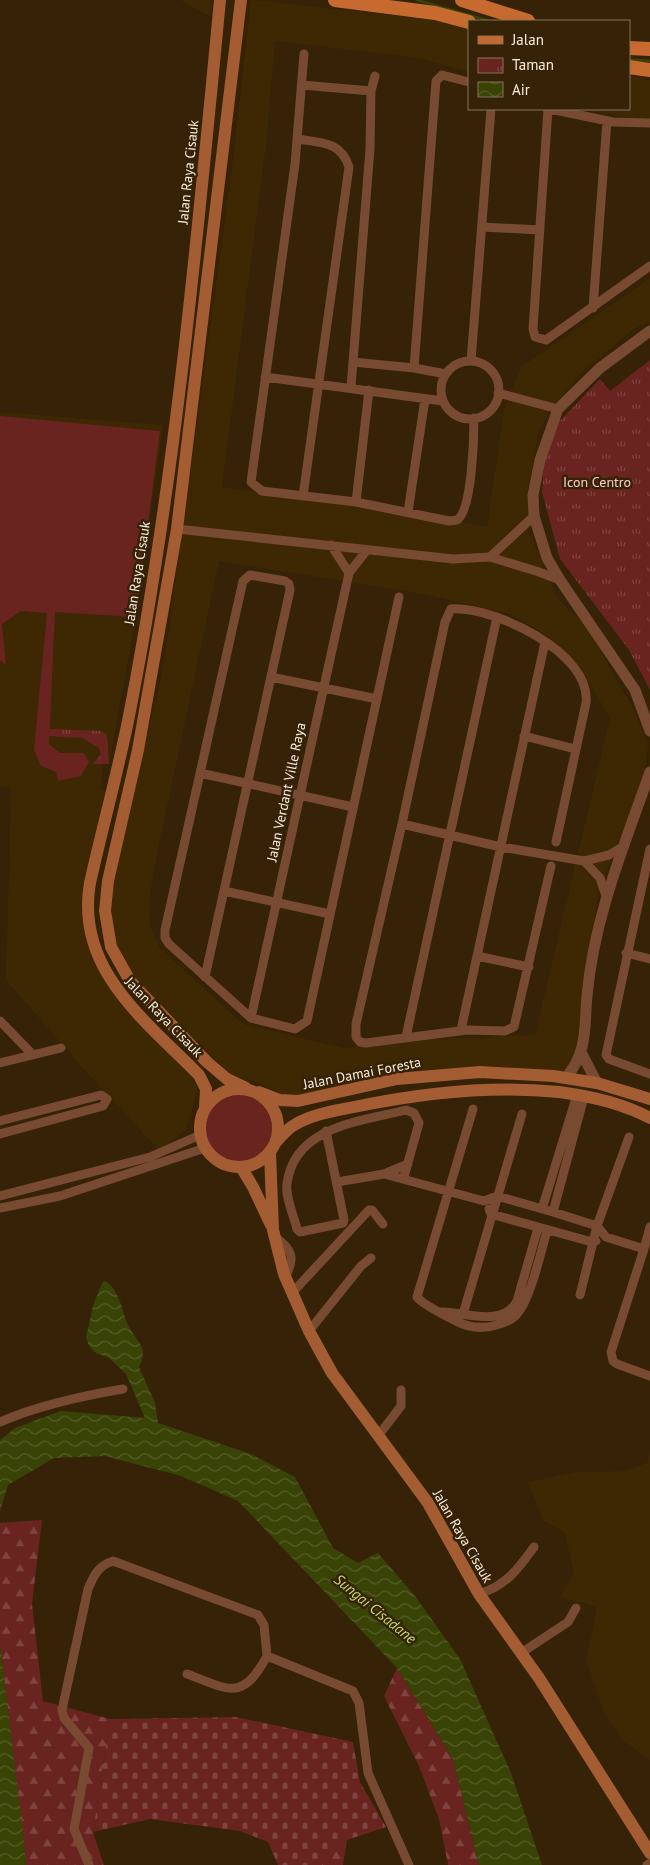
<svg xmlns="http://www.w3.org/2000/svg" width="650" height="1865" font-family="'PT Sans',sans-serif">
	<defs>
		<pattern id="forest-firs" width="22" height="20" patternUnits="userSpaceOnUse" patternTransform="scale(1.25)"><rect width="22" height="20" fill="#692420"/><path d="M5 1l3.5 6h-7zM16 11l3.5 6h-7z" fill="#7f4440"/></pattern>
		<pattern id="cemetery-stones" width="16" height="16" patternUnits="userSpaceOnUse" patternTransform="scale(1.25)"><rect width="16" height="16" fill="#692420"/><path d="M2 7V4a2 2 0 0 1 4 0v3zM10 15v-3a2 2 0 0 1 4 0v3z" fill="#7f4440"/></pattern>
		<pattern id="park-tufts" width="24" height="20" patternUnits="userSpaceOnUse" patternTransform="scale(1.25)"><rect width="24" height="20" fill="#692420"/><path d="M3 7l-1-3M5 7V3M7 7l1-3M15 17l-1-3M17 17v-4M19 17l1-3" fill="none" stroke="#7f4440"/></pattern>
		<pattern id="water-waves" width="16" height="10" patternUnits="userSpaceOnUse" patternTransform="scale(1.25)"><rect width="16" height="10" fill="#384305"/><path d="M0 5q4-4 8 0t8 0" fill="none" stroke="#565e29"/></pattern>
	</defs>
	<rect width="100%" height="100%" fill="#352207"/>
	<path fill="#3e2703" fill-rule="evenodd" d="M180,0H212L211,17Z
		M251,0L419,18L457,25L469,30V72L418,58L275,41L267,137L222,487L458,521L487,527L504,410L521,367L650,278V322L634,329L584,370L552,407L539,431L528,489V530L558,599L585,624L634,710L648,744L645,774L599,892L585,971L575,1074L489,1071L292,1099L257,1082L231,1075L135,979L118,953L111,921L113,885L164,664L232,168ZM219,561L428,595L513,615L549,637L580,668L610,718L535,1035L406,1040L344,1048L243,1024L159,947L151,926L149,903L154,869Z
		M629,76L650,80V121L579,109H629Z
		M0,412L163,425L136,617L109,764L103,765L101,789L105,790L86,883L83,915L84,928L91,949L193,1076L197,1086V1094L186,1129L165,1147L158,1149L85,1071L6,980L11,788L0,787Z
		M650,1449V1760L622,1740L604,1713L586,1660L597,1607L560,1597L574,1572L564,1532L543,1520L528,1482L575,1472L625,1471L647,1463Z"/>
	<path fill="#692420" d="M0,416L160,431L136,617L55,612L49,744L60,753H84L89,762L81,776L58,781L56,772L41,766L34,750L47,613L21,611L2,624L6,665L0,660Z
		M204 1128a34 34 0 1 1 68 0a34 34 0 1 1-68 0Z"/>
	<path fill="url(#forest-firs)" d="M42,1520L32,1604L43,1701L110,1719L93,1832L104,1865H26L0,1644V1523Z
		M397,1668L453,1759L479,1865H448L439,1819L419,1766L384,1696Z
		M347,1840L343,1865H309Z"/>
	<path fill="url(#cemetery-stones)" d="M236,1717L353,1742L360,1782L386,1827L347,1840L309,1865H278L268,1842L240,1831L150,1819L93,1832L110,1719Z"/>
	<path fill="url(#park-tufts)" d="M650,360V690L629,650L560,559L542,492L545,453L557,424L600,379L610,391Z
		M50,729L102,731L107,736L109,764H92L101,755L99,748L82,738L49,736Z"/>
	<path fill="url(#water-waves)" d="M105,1281C120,1289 122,1313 129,1327C132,1334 139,1340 142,1348C144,1355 142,1361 139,1367L155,1403L158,1423L251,1454L295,1477L333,1548L358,1563L378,1553L415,1596L460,1659L511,1773L542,1865H479L453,1759L397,1668L238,1501L181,1476L105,1456L54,1458L8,1485L0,1511V1440L15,1428L61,1411L145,1418L126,1374L109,1358L96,1353L89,1346L86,1337L93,1306L102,1283Z
		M0,1644L24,1840L26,1865H0Z"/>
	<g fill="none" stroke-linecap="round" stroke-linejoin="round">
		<path stroke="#384305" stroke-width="2.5" d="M417,0L490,21
			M629,59L650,61"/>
		<path stroke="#774a31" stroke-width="9" d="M304,54L295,164L251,482L262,491L356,502L449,521L457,520C472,511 474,437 474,418
			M302,85L371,91
			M548,109L533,329L535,337L546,340L650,266
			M550,109L613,122L650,123
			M298,139C321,143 341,141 349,167L303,496
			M482,227L540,230
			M593,308L607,121
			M471,361L491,109
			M441 390a29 29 0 1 1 58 0a29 29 0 1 1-58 0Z
			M353,362L414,368L446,374
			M414,368L436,81L442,75L469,82
			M265,377L443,401
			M351,387L370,149L371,91L375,76
			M498,393L558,409
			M356,502L369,390
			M408,512L425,399
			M177,529L453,559L490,557L539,572L560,580
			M331,545L349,573
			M490,557L534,516
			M271,677L377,699
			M524,736L575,749
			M200,773L353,807
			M402,824L501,847L584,861L609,855L624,846
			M650,849L606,1055L609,1059L650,1074
			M584,861L600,878L606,896
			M551,866L514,1027L505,1031L467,1030L366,1043L360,1042L356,1037V1024L402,824L445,622L451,609C494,606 592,653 586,703L556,842
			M224,891L330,914
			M626,953L650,959
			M477,956L529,967
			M205,977L290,590L289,584L285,581L250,575L243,581L165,930V938L169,944L251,1018L295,1029L307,1021L399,597
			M251,1018L349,573L367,550
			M0,1021L33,1055
			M461,1030L545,642
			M406,1037L497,617
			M0,1063L61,1048
			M473,1109L417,1297C421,1303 448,1317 456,1321C469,1328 483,1329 497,1325C504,1323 512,1320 517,1314C530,1301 541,1251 547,1231
			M0,1121L101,1095L107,1099L103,1106L0,1134
			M326,1131L344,1220L343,1223L300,1232L297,1229C294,1216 285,1197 287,1184C294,1126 362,1121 406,1110L414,1113L419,1123L404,1177
			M384,1174L484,1201L497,1196L553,1212L597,1226L606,1237L644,1249L611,1352L613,1361L617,1364L650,1376
			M337,1182L384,1174L408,1164
			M0,1196L150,1157L200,1135
			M0,1208L60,1196L205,1148
			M489,1209L491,1214L592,1242L596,1241
			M542,1209L577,1095
			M553,1212L584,1097
			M275,1237C292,1249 296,1258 285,1277
			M644,1249L650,1227
			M292,1293L369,1210H372L383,1224
			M580,1295L597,1226L629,1137
			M442,1312C465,1312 503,1328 517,1301L538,1228
			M463,1314L522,1114
			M309,1331L361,1266L371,1258
			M0,1422C39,1405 81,1396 123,1389
			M378,1436L401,1406V1390
			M479,1594C506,1586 518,1569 534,1547
			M521,1653L568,1622L576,1608
			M187,1674C228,1689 242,1703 267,1656
			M89,1865L74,1829L89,1748L64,1718L62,1710L88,1589C94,1575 98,1566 113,1561L258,1615L264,1625L267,1656L353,1691L359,1703L368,1773L409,1865
			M647,1865L650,1863"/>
		<path stroke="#774a31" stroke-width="11" d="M650,331L600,368L558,409L540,460L533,495L534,516L547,558L560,580L635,690L650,731
			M582,1054L597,1083
			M566,1078C588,1051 584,1029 587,996C594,917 624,846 650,772"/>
		<path stroke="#a45c32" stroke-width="12" d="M241,0L177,529L138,750L108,881L105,911L111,947L130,981L207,1062L227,1079L246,1088
			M200 1128a39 39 0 1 1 78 0a39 39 0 1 1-78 0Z
			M259,1092L280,1100L298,1101L397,1079L480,1072L553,1076L597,1083L650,1099
			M205,1107L206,1089L199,1075C145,1020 75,969 90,883C102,829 117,775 128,721C175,483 197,241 220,0
			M276,1142C282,1135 288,1128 296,1124C313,1114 335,1111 354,1107C421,1093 491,1085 559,1092C590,1096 622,1103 650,1118
			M270,1153L273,1230L284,1274L309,1331L332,1373L428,1503L479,1594L539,1678L650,1853
			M241,1167L253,1187L271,1225"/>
		<path stroke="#c76a30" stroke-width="14" d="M335,0L435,13L469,22
			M462,0L528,21
			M629,48L650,49
			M629,67L650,70"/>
	</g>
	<g text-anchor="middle" stroke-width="5" stroke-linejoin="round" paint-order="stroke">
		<g font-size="14" fill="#fbeedf" stroke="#352207">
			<text transform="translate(188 172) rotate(-84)" y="5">Jalan Raya Cisauk</text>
			<text transform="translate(137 573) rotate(-81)" y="5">Jalan Raya Cisauk</text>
			<text transform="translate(286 792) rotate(-78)" y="5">Jalan Verdant Ville Raya</text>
			<text transform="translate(164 1017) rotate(46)" y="5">Jalan Raya Cisauk</text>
			<text transform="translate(362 1073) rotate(-11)" y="5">Jalan Damai Foresta</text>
			<text transform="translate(463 1536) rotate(60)" y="5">Jalan Raya Cisauk</text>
		</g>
		<g font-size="14" fill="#fbcdc7" stroke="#352207">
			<text x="597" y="487">Icon Centro</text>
		</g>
		<g font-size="15" font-style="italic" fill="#c3da73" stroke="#352207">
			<text transform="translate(375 1609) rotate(39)" y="5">Sungai Cisadane</text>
		</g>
	</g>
	<rect x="468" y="20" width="162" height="90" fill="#352207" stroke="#84745d"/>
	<rect x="478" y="36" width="25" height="8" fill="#c76a30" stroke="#84745d"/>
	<text x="512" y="45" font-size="15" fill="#fbeedf">Jalan</text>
	<rect x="478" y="58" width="25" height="15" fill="url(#park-tufts)" stroke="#84745d"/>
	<text x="512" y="70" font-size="15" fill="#fbeedf">Taman</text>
	<rect x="478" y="82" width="25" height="15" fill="url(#water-waves)" stroke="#84745d"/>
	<text x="512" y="95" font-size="15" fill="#fbeedf">Air</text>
</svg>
